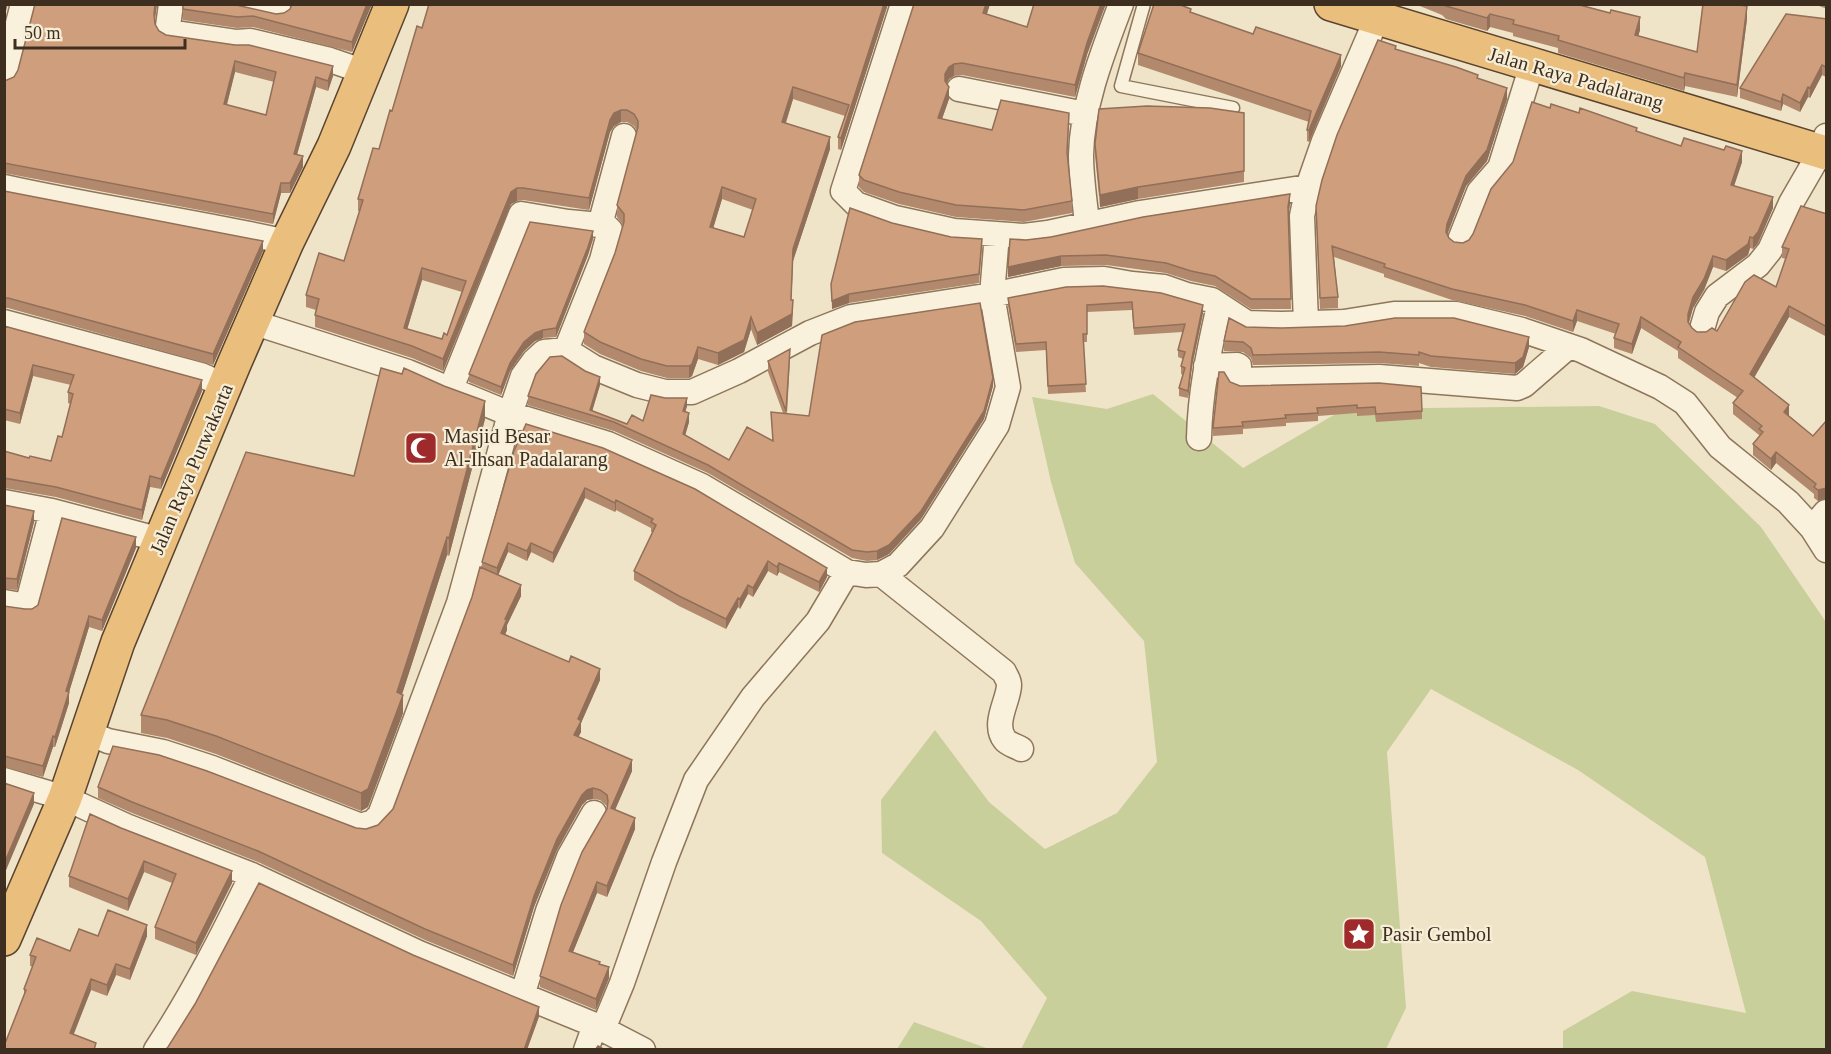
<svg xmlns="http://www.w3.org/2000/svg" width="1831" height="1054" font-family="'Times New Roman',serif">
	<rect width="100%" height="100%" fill="#f0e4c8"/>
	<path fill="#c9cf9b" d="M1153,394L1243,468L1344,409L1599,406L1655,424L1761,527L1826,622V1049H1563V1031L1632,991L1746,1013L1705,857L1578,770L1431,689L1387,752L1406,1008L1386,1049H1021L1047,998L981,921L882,853L881,800L935,730L989,802L1045,849L1117,813L1157,762L1144,641L1075,563L1051,482L1032,397L1107,409Z
		M914,1022L989,1049H897Z"/>
	<g fill="none" stroke-linecap="round" stroke-linejoin="round">
		<g stroke="#8d765c" stroke-width="15">
			<path id="service" d="M1144,4L1121,86L1233,108"/>
		</g>
		<g stroke="#8d765c" stroke-width="27">
			<path id="minor" d="M171,4L168,26L169,32L237,42L250,41L330,60L365,72
				M241,4L279,11
				M903,4L843,191L856,204L895,218L954,231L1024,236L1048,233L1140,213L1308,187
				M4,77L23,4
				M959,89L1085,114
				M4,187C98,208 194,221 287,242
				M1087,224C1085,202 1081,178 1081,155C1082,104 1103,52 1121,4
				M600,225L624,136
				M997,234L992,295L1008,387L997,425L932,528L898,565L881,574L866,575L847,572L702,486L608,444L510,414L523,376L534,361L544,352L566,350L593,367L637,385L665,392H692L739,371L810,333L851,317L992,295L1064,280L1104,279L1132,284L1164,287L1187,295L1212,300L1247,323L1282,324L1344,322L1394,314H1456L1522,330L1581,350L1660,387L1685,403L1720,447L1788,502L1812,528L1826,550
				M1460,240L1479,192L1500,168L1532,65
				M4,322L201,375L226,386
				M1306,323L1302,216L1308,187L1324,141L1377,18
				M1702,329L1707,312L1717,296L1758,265L1770,250L1791,203L1821,151L1826,136
				M1206,366L1237,365L1239,366L1238,378L1240,380L1379,377L1517,388L1524,385L1569,346
				M450,391L521,214L568,222L600,225L606,226L610,230L602,260L566,350
				M1199,438C1200,393 1209,350 1219,306
				M4,502L52,511L161,540
				M1812,528L1826,512
				M881,574L1004,672C1006,677 1009,680 1009,685C1009,700 992,724 1005,740C1008,744 1016,746 1021,749
				M4,602L27,606L52,511
				M86,732L108,741L163,752L212,768L361,826L373,822L380,815L459,603L510,414L408,372L252,322
				M4,780L65,798L126,826L252,875L419,953L595,1025L643,1050
				M522,996L548,911L569,857L594,813
				M603,1029L622,983L664,862L696,780L753,697L818,621L847,572
				M156,1050C193,994 223,935 252,875
				M586,1050L595,1025"/>
		</g>
		<g stroke="#5b4430" stroke-width="36">
			<path id="trunk" d="M1331,4L1826,153
				M4,939L65,798L118,642L234,364L287,242L334,146L392,4"/>
		</g>
		<use href="#service" stroke="#faf1dc" stroke-width="12"/>
		<use href="#minor" stroke="#faf1dc" stroke-width="24"/>
		<use href="#trunk" stroke="#eabe7c" stroke-width="33"/>
	</g>
	<path fill="#b2896c" fill-rule="evenodd" d="M157,4L155,20V24L159,31L166,35L333,76L328,91L316,87L297,155L303,167L290,193H281L273,224L4,173V80H7ZM235,72L274,82L266,115L227,105Z
		M183,4L276,14L284,13L290,9L292,6L291,4H372L352,52L253,27L237,28L183,20Z
		M888,4L841,150L838,149V137L845,116L793,99L786,123L830,149L793,261L791,300L793,312L792,326L757,345L751,329L744,352L718,365L698,359L692,376L689,378H667L641,371L600,354L584,344V332L615,253L623,225L617,217V205L637,131L634,126L627,122H621L614,126L610,132L589,210L523,200L517,201L511,204L443,371L412,358L315,327V315L316,310L306,307V295L344,261L360,211H358V199L379,149L422,28ZM722,199L753,210L744,237L713,228ZM422,280L462,292L447,335L442,339L407,329Z
		M914,4H990L987,14L1087,55L1075,97L962,75L954,76L949,79L947,83L949,99L942,119L992,130L1069,125L1067,157L1072,201V213L1024,222L956,217L899,204L864,192L859,187V175Z
		M1415,4H1576L1640,30L1638,36L1697,52L1747,19L1737,97L1685,86L1684,91L1558,53V48L1513,36V33L1490,27L1487,31L1446,19L1442,15Z
		M1814,4H1827V9Z
		M1191,13L1341,66L1309,142L1307,141V130L1309,122L1138,65V53Z
		M1827,19V76L1826,77L1822,75L1810,98L1808,97L1800,112L1783,104L1781,111L1740,98V88Z
		M1396,49L1478,79L1507,99L1487,161L1466,186L1447,234L1449,238L1454,242L1463,243L1469,240L1473,234L1513,162L1550,108L1579,113L1681,146L1742,162L1734,186L1773,208L1758,243L1753,249L1750,248L1748,255L1726,271L1713,267L1704,290L1693,308L1689,323L1692,328L1697,332L1717,331L1776,287L1786,259L1782,258V247L1827,214V337L1789,317L1754,377L1789,416L1813,436L1827,420V498L1818,501L1814,498V494L1776,463L1771,470L1753,455V444L1759,437V435L1733,414V403L1738,398L1678,358V351L1641,328L1632,354L1614,348V338L1616,334L1577,321L1573,332L1525,316L1452,300L1384,277V274L1334,257L1338,297V308L1320,309L1316,217Z
		M1244,113V182L1138,199L1100,207L1095,155V144Z
		M4,191L263,251L213,365L8,308H4Z
		M1290,204L1288,215L1291,309H1251L1215,286L1191,281L1166,273L1106,265L1061,266L1008,277L1026,240Z
		M892,223L982,247L979,283L849,303L832,309L831,284Z
		M593,239L588,255L556,337L543,338L535,341L524,351L510,371L501,395L469,382V374Z
		M1066,287L1203,313L1192,366L1188,398L1179,396V388L1183,375L1181,374V366L1183,359L1178,357V350L1183,332L1134,335L1132,310L1087,312V342H1083L1086,392L1048,394L1046,350L1016,352L1008,306V298Z
		M4,326L202,391L161,489L150,487L142,520L56,497L4,488V451L29,458L51,461L62,437L70,404L68,403V392L71,385L33,376L20,424L4,420Z
		M1246,327L1529,347L1523,367L1515,374L1431,367L1419,363V366L1379,363L1253,365L1251,358L1243,352L1224,351V341Z
		M790,360L787,414L809,416L993,386L984,419L921,519L889,554L877,560L867,561L852,558L708,473L614,431L528,405V396L600,385L592,411L627,424L643,421L687,406L685,412L689,422L685,435L729,460L773,441L771,412L783,413L768,372V361Z
		M1230,382L1240,386L1422,411V419L1376,422L1375,415L1357,416V413L1318,416V421L1286,423V426L1243,429V434L1213,436V428Z
		M485,419L449,556L447,555L402,694L403,713L368,807L361,811L216,754L167,738L141,733V715L354,476Z
		M514,451L827,577L819,592L779,572L777,576L768,571L753,597L748,594L740,609L738,607L726,629L679,606L634,580V571L653,532H651V528L616,510L615,512L585,498L553,563L531,552L527,561L508,552L498,575L521,596L507,625V630L505,635L600,680L581,723V732L578,737L632,771L615,810L635,829L607,897L597,893L573,952L600,965L609,978L596,1010L540,987V976L607,809V806L600,800L593,799L587,800L582,805L557,850L534,907L513,976L425,940L258,862L132,813L98,798V787L356,828L366,829L378,825L393,809L472,597L482,568V562Z
		M4,505L34,522L17,590L4,589Z
		M136,548L102,631L89,627L69,692V703L55,747H53L43,777L4,767V606L25,609H32Z
		M90,814L232,883L196,955L155,939V927L172,883L144,872L128,911L69,887V876Z
		M98,936H147L130,980L116,975L107,996L91,990L73,1034L96,1050L6,1041L24,996V989L33,967L30,966V955L70,951Z"/>
	<path fill="#916f58" d="M5,4H8L4,18V8Z
		M155,4H157L154,24V14Z
		M367,4H372L352,52V42Z
		M884,4H888L841,150V138Z
		M986,4H990L983,25V13Z
		M1101,4H1106L1087,55L1075,97V85L1087,43Z
		M1747,6V19L1737,97V85Z
		M1490,14V27L1487,31V18Z
		M1640,17V30L1635,48V35Z
		M1341,55V66L1309,142V130Z
		M235,61V72L224,115V104Z
		M954,64V76L949,79L945,86V74L949,67Z
		M1822,65V75L1810,98V88Z
		M333,66V76L328,91V81Z
		M1685,73V86L1684,91V78Z
		M316,77V87L294,165V154Z
		M793,87V99L782,134V122Z
		M949,87V99L938,130V118Z
		M1808,87V97L1800,112V103Z
		M1507,88V99L1487,161L1466,186L1447,235L1446,243L1447,224L1466,176Z
		M1783,94V104L1781,111V102Z
		M621,110V122L614,126L610,132L589,210V198L610,120L614,113Z
		M830,137V149L793,261L791,312L793,249Z
		M1742,151V162L1731,195V185Z
		M303,156V167L290,193V183Z
		M281,183V193L273,224V214Z
		M722,187V199L710,239V227Z
		M1138,187V199L1100,207V195Z
		M517,188V201L511,204L443,371V359L511,192Z
		M1290,194V204L1288,217V207Z
		M1773,197V208L1758,243L1753,249V238Z
		M593,231V239L588,255L556,337V328Z
		M1750,237V248L1748,255L1726,271V260Z
		M263,241V251L213,365V354Z
		M1061,256V266L1008,277V267Z
		M1713,256V267L1704,290L1693,308L1688,325V314L1693,297Z
		M422,268V280L404,340V328Z
		M849,294V303L832,309V301Z
		M793,300L792,326L757,345V333Z
		M1203,305V313L1192,366L1188,398V391L1192,358Z
		M1789,306V317L1750,385V374Z
		M1577,310V321L1573,332V321Z
		M751,317V329L744,352L718,365V353Z
		M1641,317V328L1632,354V344Z
		M543,330V338L535,341L524,351L510,371L501,395V387L510,363L524,342L535,333Z
		M1529,337V347L1523,367L1515,374V363Z
		M698,347V359L692,376L689,378V366Z
		M33,365V376L20,424V413Z
		M600,377V385L591,415L590,410Z
		M993,378V386L984,419L921,519L889,554L877,560V551Z
		M202,380V391L161,489V479Z
		M687,398V406L683,420V411Z
		M485,401V419L449,556V538Z
		M1789,405V416L1784,412Z
		M689,413V422L683,443V434Z
		M1776,452V463L1771,470V459Z
		M150,476V487L142,520V510Z
		M585,488V498L553,563V553Z
		M1827,488V498L1818,501V490Z
		M616,500V510L615,512V503Z
		M34,511V522L17,590V579Z
		M136,537V548L102,631V620Z
		M447,537V555L397,710V692Z
		M508,543V552L497,578V568Z
		M531,543V552L527,561V551Z
		M768,561V571L753,597V588Z
		M779,563V572L777,576V567Z
		M827,568V577L819,592V582Z
		M521,585V596L507,625V630L501,644V633L505,619Z
		M748,585V594L740,609V599Z
		M738,598V607L726,629V619Z
		M89,616V627L66,702V691Z
		M600,669V680L581,723V732L574,746V735L578,719Z
		M69,692V703L55,747V737Z
		M403,695V713L368,807L361,811V793Z
		M53,736V747L43,777V766Z
		M632,760V771L611,819V808Z
		M593,788V799L587,800L582,805L557,850L534,907L513,976V965L534,896L557,839L582,795L587,790Z
		M34,793V804L4,875V864Z
		M635,818V829L607,897V886Z
		M144,861V872L128,911V899Z
		M232,871V883L196,955V943Z
		M597,882V893L569,962V951Z
		M147,925V936L130,980V969Z
		M116,964V975L107,996V985Z
		M609,967V978L596,1010V999Z
		M91,979V990L70,1044V1033Z
		M539,1007V1017L527,1050H524Z"/>
	<path fill="#cf9f7d" stroke="#916f58" stroke-width="1.5" fill-rule="evenodd" d="M35,4H155L154,14L155,24L159,31L166,35L235,45H249L333,66L328,81L316,77L294,154L303,156L290,183H281L273,214L4,163V80H7L14,77L18,70ZM235,61L276,72L266,115L224,104Z
		M183,4H232L276,14L284,13L290,9L292,4H367L352,42L253,16L237,17L183,9Z
		M429,4H884L841,138L838,137L849,105L793,87L782,122L830,137L793,249L791,300H793L792,314L757,333L751,317L744,340L718,353L698,347L692,364L689,366H667L641,359L600,342L584,332L615,253L624,222V214L617,205L638,127V121L634,114L627,110H621L614,113L610,120L589,198L523,188H517L511,192L443,359L412,346L315,315L319,299L306,295L319,253L344,261L363,200L358,199L373,148L379,149L390,110L392,111L417,26L422,28ZM722,187L756,199L744,237L710,227ZM422,268L466,281L447,335L444,333L442,339L404,328Z
		M914,4H986L983,13L1027,27L1034,4H1101L1087,43L1075,85L962,63L954,64L949,67L945,74V81L949,87L938,118L992,130L1001,100L1069,113L1067,152L1072,201L1024,210L956,205L899,192L864,180L859,175Z
		M1154,4H1178L1191,9L1190,12L1253,34L1256,27L1341,55L1309,130H1307L1311,111L1138,53Z
		M1444,4H1576L1610,13L1611,10L1640,17L1635,35L1697,52L1703,4H1731L1747,6L1737,85L1685,73L1684,78L1558,40L1559,36L1513,24L1514,20L1490,14L1487,18L1446,6Z
		M1786,14L1827,19V66L1826,67L1822,65L1810,88L1808,87L1800,103L1783,94L1781,102L1740,88Z
		M1378,40L1396,46L1395,49L1456,67L1478,75L1477,78L1507,88L1487,150L1466,176L1447,224L1446,232L1449,238L1454,242L1463,243L1469,240L1473,234L1491,189L1513,162L1532,102L1550,108L1551,104L1579,113L1580,108L1637,128L1636,131L1681,146L1684,138L1724,150L1726,146L1742,151L1731,185L1773,197L1758,232L1753,238L1750,237L1748,244L1726,260L1713,256L1704,279L1693,297L1688,314V322L1692,328L1697,332H1706L1712,328L1717,331L1745,282L1754,275L1776,287L1789,249L1782,247L1801,206L1827,214V327L1789,306L1750,374L1789,405L1784,412L1813,436L1827,420V488L1818,490L1814,487L1816,484L1776,452L1771,459L1753,444L1763,432L1759,429L1762,426L1733,403L1743,391L1678,347L1681,342L1641,317L1632,344L1614,338L1619,324L1577,310L1573,321L1525,305L1452,289L1384,267L1385,264L1332,246L1338,297L1320,298L1316,206L1322,180L1337,135Z
		M1147,106L1210,108L1244,113V171L1138,187L1100,195L1095,144L1099,109Z
		M4,191L263,241L213,354L8,298H4Z
		M1290,194L1288,207L1291,299H1251L1215,276L1191,271L1166,263L1106,255L1061,256L1008,267L1010,239L1026,240L1051,237L1143,217Z
		M850,208L892,223L951,237L982,239L979,274L849,294L832,301L831,284Z
		M530,222L593,231L588,247L556,328L543,330L535,333L524,342L510,363L501,387L469,374Z
		M1103,286L1161,293L1203,305L1192,358L1188,391L1179,388L1185,368L1181,366L1185,352L1178,350L1185,324L1134,328L1132,302L1087,305V334H1083L1086,384L1048,386L1046,342L1016,344L1008,298L1066,287Z
		M980,303L993,378L984,411L921,511L889,545L877,551L867,552L852,550L708,465L614,422L528,396L536,374L550,357L562,356L585,371L600,377L590,410L627,424L632,415L643,421L651,395L665,398H687L683,411L689,413L683,434L729,460L747,427L773,441L771,412L809,416L822,335L855,322Z
		M1229,318L1246,327L1282,328L1345,326L1395,318H1454L1529,337L1523,357L1515,363L1431,356L1419,352V355L1379,352L1253,355L1251,348L1243,342L1224,341Z
		M4,326L202,380L161,479L150,476L142,510L56,487L4,478V451L29,458L30,456L51,461L58,436L62,437L73,394L68,392L74,375L33,365L20,413L4,409Z
		M790,349L786,411L768,361Z
		M381,368L402,374L404,368L444,386L485,401L449,538L447,537L397,692L403,695L368,789L361,793L216,736L167,720L141,715L246,452L354,476Z
		M1219,372H1224L1230,382L1240,386L1379,383L1421,387L1422,411L1376,414L1375,407L1357,408V405L1317,408L1318,413L1285,415L1286,418L1242,422L1243,426L1213,428Z
		M526,424L603,448L695,489L827,568L819,582L779,563L777,567L768,561L753,588L748,585L740,599L738,598L726,619L679,596L634,571L656,525L651,522L653,519L616,500L615,503L585,488L553,553L531,543L527,551L508,543L497,568L482,562L514,451Z
		M4,505L34,511L17,579L4,578Z
		M62,518L136,537L102,620L89,616L66,691L69,692L55,737L53,736L43,766L4,756V606L25,609H32L38,605Z
		M480,567L521,585L505,619H507L501,633L569,662L571,656L600,669L578,719L581,721L574,735L632,760L611,808L635,818L607,886L597,882L569,951L600,962L599,964L609,967L596,999L540,976L561,905L582,852L607,809L608,801L607,795L600,790L593,788L587,790L582,795L557,839L534,896L513,965L425,929L258,851L132,802L98,787L113,746L159,755L207,771L356,828L366,829L378,825L393,809L472,597Z
		M4,783L34,793L4,864Z
		M90,814L121,828L232,871L196,943L155,927L176,874L144,861L128,899L69,876Z
		M259,883L413,955L539,1007L524,1050H165L168,1047L195,1004Z
		M108,910L147,925L130,969L116,964L107,985L91,979L70,1033L96,1043L94,1050H4V1040L6,1041L26,990L24,989L36,957L30,955L37,938L70,951L79,929L98,936Z
		M598,1046L605,1050H595Z"/>
	<defs>
		<g id="mosque-square" transform="scale(1.725)"><rect x="-9" y="-9" width="18" height="18" rx="4" fill="#9e2a2b" stroke="#f7eed8"/><path d="M3.5-4.9A6 6 0 1 0 3.5 4.9A5 5 0 1 1 3.5-4.9Z" fill="#fff"/></g>
		<g id="sight-square" transform="scale(1.725)"><rect x="-9" y="-9" width="18" height="18" rx="4" fill="#9e2a2b" stroke="#f7eed8"/><path d="M0-6L1.8-2.2L6-1.7L2.9 1.2L3.7 5.4L0 3.3L-3.7 5.4L-2.9 1.2L-6-1.7L-1.8-2.2Z" fill="#fff"/></g>
	</defs>
	<g fill-rule="evenodd">
		<use href="#mosque-square" x="421" y="448"/>
		<use href="#sight-square" x="1359" y="934"/>
	</g>
	<g text-anchor="middle" stroke-width="4.5" stroke-linejoin="round" paint-order="stroke">
		<g font-size="20" fill="#3d2e20" stroke="#f7eed8">
			<text transform="translate(1576 78) rotate(16)" y="7">Jalan Raya Padalarang</text>
			<text transform="translate(191 469) rotate(-67)" y="7">Jalan Raya Purwakarta</text>
		</g>
		<g font-size="20" fill="#3d2e20" stroke="#f7eed8" text-anchor="start">
			<text x="444" y="443">Masjid Besar<tspan x="444" dy="23">Al-Ihsan Padalarang</tspan></text>
			<text x="1382" y="941">Pasir Gembol</text>
		</g>
	</g>
	<rect width="1831" height="1054" fill="none" stroke="#3d2e20" stroke-width="12"/>
	<path d="M15 39v9h170v-9" fill="none" stroke="#3d2e20" stroke-width="3"/>
	<text x="24" y="39" font-size="18" fill="#3d2e20" stroke="#f7eed8" stroke-width="4.5" paint-order="stroke">50 m</text>
</svg>
